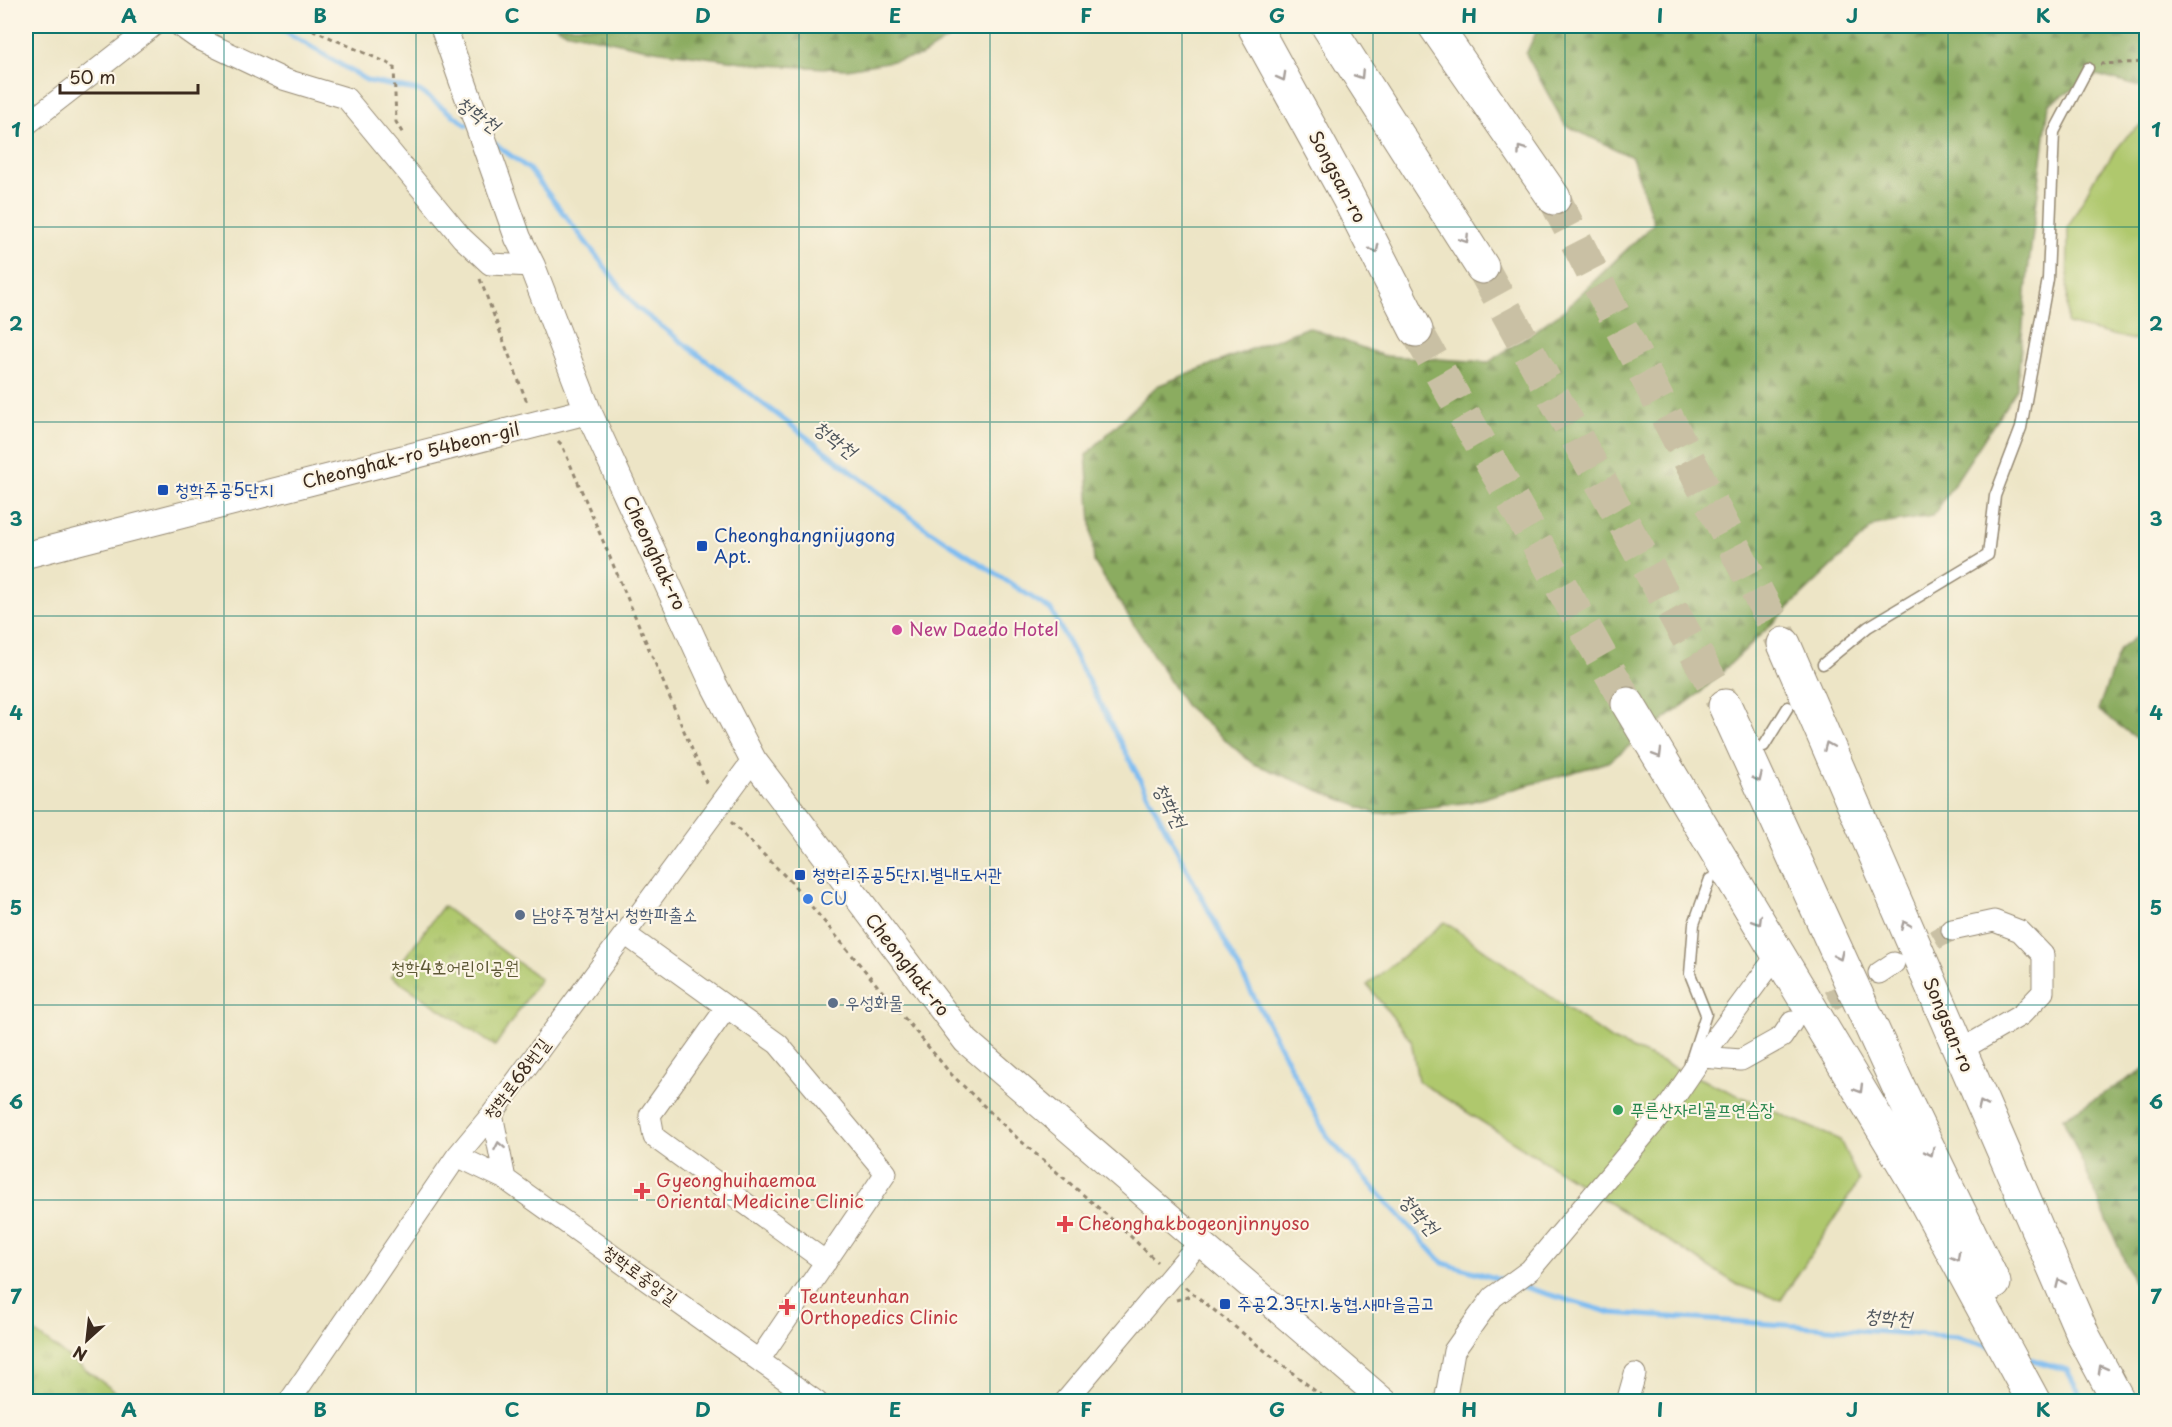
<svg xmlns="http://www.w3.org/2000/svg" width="2172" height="1427" font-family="'Playpen Sans','Poor Story',sans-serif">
	<defs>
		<pattern id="forest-firs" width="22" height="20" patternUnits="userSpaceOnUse" patternTransform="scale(1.5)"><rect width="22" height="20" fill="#8bac60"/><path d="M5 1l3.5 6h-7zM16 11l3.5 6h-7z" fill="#738c4f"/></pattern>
		<pattern id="park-tufts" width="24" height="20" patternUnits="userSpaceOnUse" patternTransform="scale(1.5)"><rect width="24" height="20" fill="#afc86d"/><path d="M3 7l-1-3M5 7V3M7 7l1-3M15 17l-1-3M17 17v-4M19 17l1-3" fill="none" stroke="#90a359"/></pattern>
	</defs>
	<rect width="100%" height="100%" fill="#fcf5e5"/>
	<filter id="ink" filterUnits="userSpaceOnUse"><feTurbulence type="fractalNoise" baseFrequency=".0167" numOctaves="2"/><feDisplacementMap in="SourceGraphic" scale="12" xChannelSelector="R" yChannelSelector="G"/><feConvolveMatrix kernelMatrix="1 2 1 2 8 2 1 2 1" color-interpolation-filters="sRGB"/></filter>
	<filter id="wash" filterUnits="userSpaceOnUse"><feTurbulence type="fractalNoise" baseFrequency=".008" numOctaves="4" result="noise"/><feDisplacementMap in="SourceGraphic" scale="24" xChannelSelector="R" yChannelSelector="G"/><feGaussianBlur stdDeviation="1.35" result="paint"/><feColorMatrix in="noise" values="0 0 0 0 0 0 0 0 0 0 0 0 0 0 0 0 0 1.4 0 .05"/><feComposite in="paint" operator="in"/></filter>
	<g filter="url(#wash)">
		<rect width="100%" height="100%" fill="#ede5c6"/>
		<path fill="#afc86d" stroke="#757946" stroke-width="1.5" d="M2140,126H2146V343L2067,324L2068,227L2097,174L2128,135Z
			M1445,922L1612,1040L1840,1140L1859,1181L1781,1300L1738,1285L1418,1081L1411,1040L1367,985Z"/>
		<path fill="url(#forest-firs)" stroke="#636b3f" stroke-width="1.5" d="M556,26H968L921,56L847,69L765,65L647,49L564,31Z
			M1539,26H2146V89L2097,75L2049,104L2028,272L2017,389L1933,516L1875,525L1701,692L1608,762L1470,802L1377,814L1252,763L1185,705L1094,562L1086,455L1157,386L1308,327L1384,356L1489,362L1563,311L1654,223L1632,157L1565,125L1526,54Z
			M2146,629V745L2098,710L2120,649Z
			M2146,1068V1311L2063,1118Z"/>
		<path fill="url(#park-tufts)" stroke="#757946" stroke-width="1.5" d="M443,906L540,979L495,1046L391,976Z
			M26,1326L128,1401H26Z"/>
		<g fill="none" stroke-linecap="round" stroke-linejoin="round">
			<path stroke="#7dbcf1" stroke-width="5" d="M276,26L368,81L420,91L467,125
				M495,144L529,169L636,307L923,526L1051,610L1328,1138L1443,1263L1506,1281
				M1520,1286L1612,1313L1957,1337L1991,1347
				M2023,1357L2067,1370L2084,1402"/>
		</g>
	</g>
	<g filter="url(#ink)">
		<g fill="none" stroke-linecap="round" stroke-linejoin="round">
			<path stroke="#c9c0a4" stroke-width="21" stroke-dasharray="21 10" stroke-linecap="butt" d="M1908,955L1952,930
				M1803,1016L1862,983"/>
			<path stroke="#c9c0a4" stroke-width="33" stroke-dasharray="33 16" stroke-linecap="butt" d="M1554,198L1784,644
				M1482,267L1725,706
				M1416,330L1628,704"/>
			<g stroke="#948872" stroke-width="13">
				<path id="service" d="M1823,664L1868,627L1988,555L1995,496L2021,428L2048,279L2054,132L2088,68
					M1764,746L1788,707
					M1690,1063L1706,1014L1690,974L1694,924L1710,879"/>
			</g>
			<g stroke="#948872" stroke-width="23">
				<path id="minor" d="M180,26L197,38L283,79L346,98L462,238L490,264L532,266
					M26,125L153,26
					M1952,930L1994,921L2020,931L2043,955V992L2021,1015L1959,1051
					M625,934L778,1044L886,1173L759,1360
					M1879,973L1894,963
					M727,1007L650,1115L654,1137L826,1262
					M1702,1057L1741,1060L1782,1037L1792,1022
					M492,1114L505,1179
					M457,1156L505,1179L817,1402
					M289,1402L457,1156L492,1114L753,760
					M1065,1402L1199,1243
					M1445,1402L1454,1351L1476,1320L1493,1297L1530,1270L1670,1104L1702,1057L1778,954
					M1627,1402L1635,1374"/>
			</g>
			<g stroke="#948872" stroke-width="28">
				<path id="tertiary" d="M443,26L518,238L532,266L588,411L714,685L753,760L966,1041L1385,1402
					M26,555L588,411"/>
			</g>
			<g stroke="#948872" stroke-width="35">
				<path id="primary" d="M1254,26L1348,197L1416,330
					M1328,26L1482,267
					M1435,26L1554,198
					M1784,644L2084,1337L2119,1402
					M1628,704L1916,1184L2034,1402
					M1725,706L1900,1090L1994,1283"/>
			</g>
			<path stroke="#948872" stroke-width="3" stroke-dasharray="4.5 4.5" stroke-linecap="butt" d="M304,26L394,66L396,122L403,134
				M2100,64L2146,62
				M480,279L528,405
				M558,441L562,445L708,787
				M731,822L792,883L951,1074L1015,1136L1123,1229L1157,1262
				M1185,1287L1329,1402
				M1176,1300L1195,1295"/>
			<use href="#service" stroke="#fff" stroke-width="10"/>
			<use href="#minor" stroke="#fff" stroke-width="21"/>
			<use href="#tertiary" stroke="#fff" stroke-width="26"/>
			<use href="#primary" stroke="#fff" stroke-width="33"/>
		</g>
		<defs><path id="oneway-chevron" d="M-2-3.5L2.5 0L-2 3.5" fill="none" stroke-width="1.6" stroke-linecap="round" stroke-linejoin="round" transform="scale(1.5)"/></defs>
		<g stroke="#a79f9a">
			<use href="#oneway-chevron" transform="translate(1360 75) rotate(57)"/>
			<use href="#oneway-chevron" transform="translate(1282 77) rotate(61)"/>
			<use href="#oneway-chevron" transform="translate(1521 150) rotate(-125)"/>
			<use href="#oneway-chevron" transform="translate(1465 239) rotate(57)"/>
			<use href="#oneway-chevron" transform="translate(1375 249) rotate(63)"/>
			<use href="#oneway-chevron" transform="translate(1828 746) rotate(-113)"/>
			<use href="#oneway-chevron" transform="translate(1658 754) rotate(59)"/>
			<use href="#oneway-chevron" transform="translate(1758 778) rotate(65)"/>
			<use href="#oneway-chevron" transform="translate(1758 921) rotate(59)"/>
			<use href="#oneway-chevron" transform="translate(1905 925) rotate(-113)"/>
			<use href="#oneway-chevron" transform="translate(1839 956) rotate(65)"/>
			<use href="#oneway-chevron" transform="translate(1859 1089) rotate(59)"/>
			<use href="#oneway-chevron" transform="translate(1982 1105) rotate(-114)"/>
			<use href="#oneway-chevron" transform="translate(499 1146) rotate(-101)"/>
			<use href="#oneway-chevron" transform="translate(1930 1152) rotate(64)"/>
			<use href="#oneway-chevron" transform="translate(1956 1257) rotate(61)"/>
			<use href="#oneway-chevron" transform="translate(2060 1283) rotate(-114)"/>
			<use href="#oneway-chevron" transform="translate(2102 1369) rotate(-119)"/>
		</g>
	</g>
	<path fill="none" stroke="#0f766e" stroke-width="1.5" stroke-opacity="0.55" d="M224,26V1402M416,26V1402M607,26V1402M799,26V1402M990,26V1402M1182,26V1402M1373,26V1402M1565,26V1402M1756,26V1402M1948,26V1402M26,227H2146M26,422H2146M26,616H2146M26,811H2146M26,1005H2146M26,1200H2146"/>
	<g fill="#1a4fb4" stroke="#fcf5e5" stroke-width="2">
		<rect x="157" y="484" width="12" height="12" rx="3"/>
		<rect x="696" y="540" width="12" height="12" rx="3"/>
		<rect x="794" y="869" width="12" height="12" rx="3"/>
		<rect x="1219" y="1298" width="12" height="12" rx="3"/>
	</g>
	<circle fill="#d1479c" stroke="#fcf5e5" stroke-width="2" cx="897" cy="630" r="6"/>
	<circle fill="#3f7fe0" stroke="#fcf5e5" stroke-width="2" cx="808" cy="899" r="6"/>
	<g fill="#5c6f8a" stroke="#fcf5e5" stroke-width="2">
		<circle cx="520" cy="915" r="6"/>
		<circle cx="833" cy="1003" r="6"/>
	</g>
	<circle fill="#2e9e5b" stroke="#fcf5e5" stroke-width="2" cx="1618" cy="1110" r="6"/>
	<g fill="#e0444e" stroke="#fcf5e5" stroke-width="2">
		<path d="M639 1182h6v6h6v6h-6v6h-6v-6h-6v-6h6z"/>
		<path d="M1062 1215h6v6h6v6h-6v6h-6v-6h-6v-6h6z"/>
		<path d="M784 1298h6v6h6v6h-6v6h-6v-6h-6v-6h6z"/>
	</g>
	<g text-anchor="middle" stroke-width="4.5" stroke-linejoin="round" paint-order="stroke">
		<g font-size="18" fill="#3b2a1e" stroke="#fcf5e5">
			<text transform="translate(1337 177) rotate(62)" y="6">Songsan-ro</text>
			<text transform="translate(411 456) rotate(-14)" y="6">Cheonghak-ro 54beon-gil</text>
			<text transform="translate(654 553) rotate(65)" y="6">Cheonghak-ro</text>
			<text transform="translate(907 965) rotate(52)" y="6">Cheonghak-ro</text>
			<text transform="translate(1948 1025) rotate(67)" y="6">Songsan-ro</text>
			<text transform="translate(517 1079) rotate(-53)" y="6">청학로68번길</text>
			<text transform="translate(640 1275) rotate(36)" y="6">청학로중앙길</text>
		</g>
		<g font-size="18" fill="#164399" stroke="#fcf5e5" text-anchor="start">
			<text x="175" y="496">청학주공5단지</text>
			<text x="714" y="542">Cheonghangnijugong<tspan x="714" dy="21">Apt.</tspan></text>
			<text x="812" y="881">청학리주공5단지.별내도서관</text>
			<text x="1237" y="1310">주공2.3단지.농협.새마을금고</text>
		</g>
		<g font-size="18" fill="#b23c85" stroke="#fcf5e5" text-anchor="start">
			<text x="909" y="636">New Daedo Hotel</text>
		</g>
		<g font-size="18" fill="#366cbe" stroke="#fcf5e5" text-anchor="start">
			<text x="820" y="905">CU</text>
		</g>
		<g font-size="18" fill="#4e5e75" stroke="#fcf5e5" text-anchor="start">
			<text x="532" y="921">남양주경찰서 청학파출소</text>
			<text x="845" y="1009">우성화물</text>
		</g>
		<g font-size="18" fill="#5e5936" stroke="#fcf5e5">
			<text x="455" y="974">청학4호어린이공원</text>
		</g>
		<g font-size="18" fill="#27864d" stroke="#fcf5e5" text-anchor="start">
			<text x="1630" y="1116">푸른산자리골프연습장</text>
		</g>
		<g font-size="18" fill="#be3a42" stroke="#fcf5e5" text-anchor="start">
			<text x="656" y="1187">Gyeonghuihaemoa<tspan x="656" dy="21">Oriental Medicine Clinic</tspan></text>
			<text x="1078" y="1230">Cheonghakbogeonjinnyoso</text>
			<text x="800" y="1303">Teunteunhan<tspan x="800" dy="21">Orthopedics Clinic</tspan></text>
		</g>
		<g font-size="20" font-style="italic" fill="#4f565d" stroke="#fcf5e5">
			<text transform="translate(478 114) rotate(35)" y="7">청학천</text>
			<text transform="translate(835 439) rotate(37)" y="7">청학천</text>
			<text transform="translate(1170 805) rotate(62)" y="7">청학천</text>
			<text transform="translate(1419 1214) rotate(48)" y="7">청학천</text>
			<text transform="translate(1888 1317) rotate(4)" y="7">청학천</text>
		</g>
	</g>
	<rect width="2172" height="1427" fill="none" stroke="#fcf5e5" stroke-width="66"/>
	<g transform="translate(87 1340) rotate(207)" stroke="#fcf5e5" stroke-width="4.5" paint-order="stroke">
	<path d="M0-4.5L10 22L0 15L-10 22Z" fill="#3b2a1e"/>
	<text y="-9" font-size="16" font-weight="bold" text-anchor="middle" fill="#3b2a1e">N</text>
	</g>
	<path d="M60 84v9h138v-9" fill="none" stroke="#3b2a1e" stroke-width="3"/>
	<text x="69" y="84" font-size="18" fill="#3b2a1e" stroke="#fcf5e5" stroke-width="4.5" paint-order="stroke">50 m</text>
	<rect x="33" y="33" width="2106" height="1361" fill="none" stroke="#0f766e" stroke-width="2"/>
	<g font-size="20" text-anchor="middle" font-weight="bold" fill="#0f766e">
		<text x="129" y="23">A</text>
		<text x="320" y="23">B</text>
		<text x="512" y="23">C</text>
		<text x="703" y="23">D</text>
		<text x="895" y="23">E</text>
		<text x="1086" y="23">F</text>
		<text x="1277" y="23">G</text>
		<text x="1469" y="23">H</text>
		<text x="1660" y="23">I</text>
		<text x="1852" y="23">J</text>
		<text x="2043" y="23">K</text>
		<text x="16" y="137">1</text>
		<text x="2156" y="137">1</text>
		<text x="16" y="331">2</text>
		<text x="2156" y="331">2</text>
		<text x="16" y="526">3</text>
		<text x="2156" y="526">3</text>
		<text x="16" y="720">4</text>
		<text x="2156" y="720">4</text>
		<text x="16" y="915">5</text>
		<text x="2156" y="915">5</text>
		<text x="16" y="1109">6</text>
		<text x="2156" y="1109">6</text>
		<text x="16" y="1304">7</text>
		<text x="2156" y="1304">7</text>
		<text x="129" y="1417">A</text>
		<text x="320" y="1417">B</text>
		<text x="512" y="1417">C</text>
		<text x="703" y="1417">D</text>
		<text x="895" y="1417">E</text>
		<text x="1086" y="1417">F</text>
		<text x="1277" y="1417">G</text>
		<text x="1469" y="1417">H</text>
		<text x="1660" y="1417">I</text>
		<text x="1852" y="1417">J</text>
		<text x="2043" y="1417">K</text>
	</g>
</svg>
